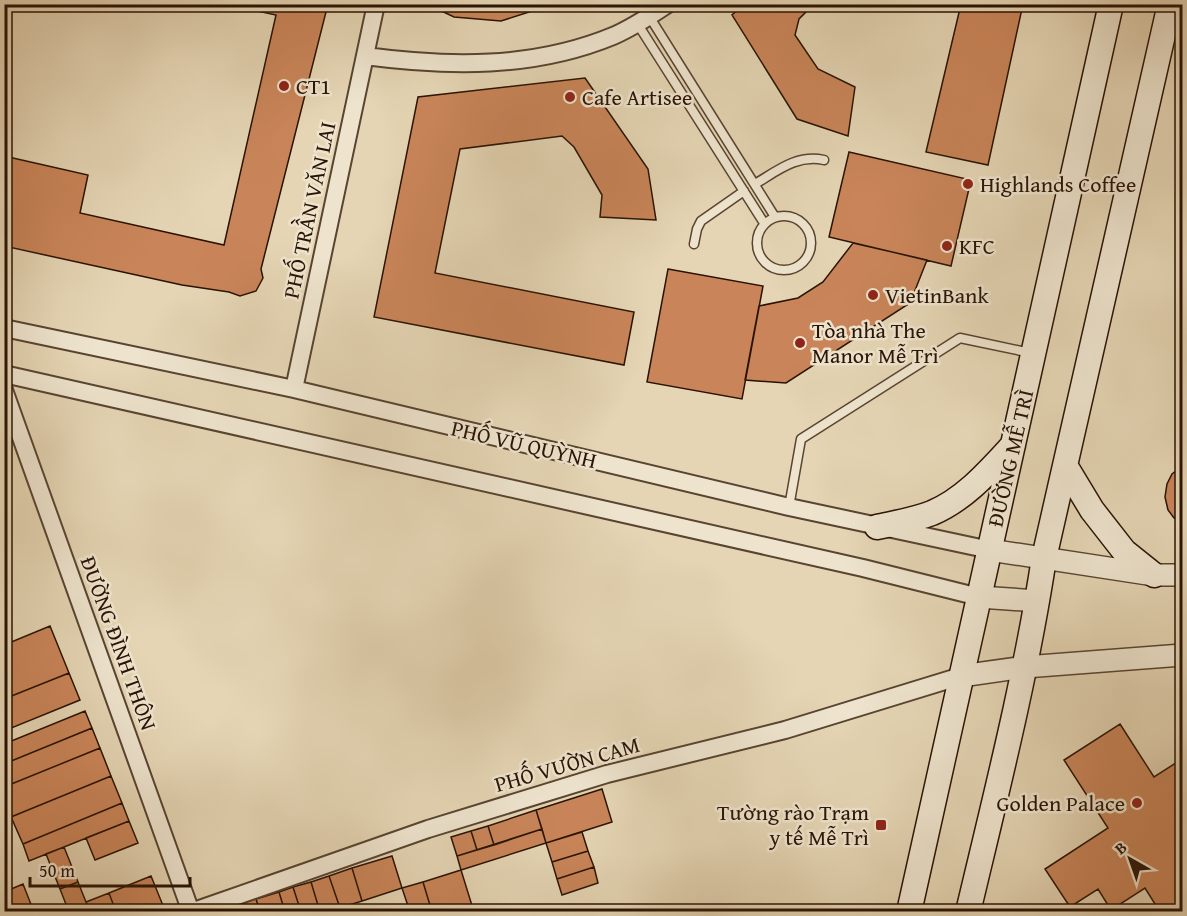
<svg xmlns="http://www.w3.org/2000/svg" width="1187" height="916" font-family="'Gentium Book Plus',serif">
	<rect width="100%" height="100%" fill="#e5d5b4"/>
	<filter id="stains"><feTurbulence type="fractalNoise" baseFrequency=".00333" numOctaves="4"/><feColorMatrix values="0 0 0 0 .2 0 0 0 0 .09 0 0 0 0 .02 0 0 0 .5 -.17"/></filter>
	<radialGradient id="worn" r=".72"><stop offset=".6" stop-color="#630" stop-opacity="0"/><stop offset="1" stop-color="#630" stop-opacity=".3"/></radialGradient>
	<path fill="#c98559" stroke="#291305" stroke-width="1.5" d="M249,4H328L261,269L263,278L256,291L240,296L229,292L182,285L4,246V156L88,175L80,213L224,245L276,15L248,9Z
		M434,4H554L501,21L454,17L435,8Z
		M744,4H814L799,19L795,35L818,69L855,87L848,136L797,119L732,15Z
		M961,4H1023L988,165L926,152Z
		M585,78L648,169L656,220L600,217L602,195L574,147L562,136L460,149L435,273L634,312L624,365L374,317L418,97Z
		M849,152L971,180L951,266L829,237Z
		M853,243L927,260L910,303L786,383L745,380L759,306L798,298L823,282Z
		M668,269L763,286L742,399L647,382Z
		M1179,400H1182V523L1174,518L1168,510L1165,497L1167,484L1172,474L1181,467Z
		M50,626L69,673L4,699V645Z
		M69,673L80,700L4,731V699Z
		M85,711L92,728L4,764V744Z
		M1120,724L1154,777L1182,759V912H1160L1145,888L1111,910L1098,889L1070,907L1045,869L1108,828L1064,760Z
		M92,728L100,748L4,787V764Z
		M100,748L111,776L11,817L4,799V787Z
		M111,776L122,803L23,844L11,817Z
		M602,789L612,822L546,843L536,810Z
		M122,803L129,821L29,861L23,844Z
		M536,810L542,829L494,845L488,826Z
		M129,821L138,843L95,860L86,838Z
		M488,826L494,845L477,850L471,831Z
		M542,829L546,843L461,870L457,856Z
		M471,831L477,850L457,856L451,837Z
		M582,832L588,851L552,862L546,843Z
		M64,847L78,882L60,889L46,854Z
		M588,851L594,867L557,879L552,862Z
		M392,856L402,888L362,901L352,868Z
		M594,867L598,883L562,895L557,879Z
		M352,868L362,901L340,908L329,876Z
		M461,870L474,912H432L423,882Z
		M151,876L164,908L155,912H116L109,893Z
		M329,876L340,908L330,912H320L311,882Z
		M78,882L90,912H69L60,889Z
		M311,882L320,912H301L293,887Z
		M423,882L432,912H410L402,888Z
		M23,884L34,912H4V892Z
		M293,887L301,912H285L279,892Z
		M279,892L285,912H260L256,899Z
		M109,893L116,912H90L86,902Z
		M256,899L260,912H239L237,905Z
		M237,905L239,912H217Z"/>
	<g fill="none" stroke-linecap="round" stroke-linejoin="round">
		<g stroke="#584431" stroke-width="11">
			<path id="service" d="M649,16L775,217
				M637,23L764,223
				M755,184C777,171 797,154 824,160
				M757 243a27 27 0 1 1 54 0a27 27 0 1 1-54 0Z
				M694,244L697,229L701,221L744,191
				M789,507L801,439L960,338L1031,353"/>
		</g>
		<g stroke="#584431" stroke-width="20">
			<path id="minor" d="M365,56C448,67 533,69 613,36C632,28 650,16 668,4
				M4,328L294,389L789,507L990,550
				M4,374L863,568L979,597
				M294,389L376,4
				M4,390L191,912
				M191,912L428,829L607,774L785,730L961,676"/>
		</g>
		<g stroke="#584431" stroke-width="24">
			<path id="tertiary" d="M990,550L1154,575H1182
				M979,597L1038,601
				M961,676L1025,667L1182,655"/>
		</g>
		<g stroke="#291305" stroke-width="27">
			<path id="secondary" d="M1066,467L1092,510L1124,551L1154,575
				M877,527C895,523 914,520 932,513C965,499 989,471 1013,445
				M909,912L1111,4
				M968,912C996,794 1026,677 1044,558L1170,4"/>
		</g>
		<use href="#service" stroke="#eee4ce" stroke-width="8"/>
		<use href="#minor" stroke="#eee4ce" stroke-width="16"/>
		<use href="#tertiary" stroke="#eee4ce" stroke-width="21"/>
		<use href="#secondary" stroke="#eee4ce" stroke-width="24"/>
	</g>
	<g fill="#8f2418" stroke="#eee4ce" stroke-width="2">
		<circle cx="284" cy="86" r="6"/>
		<circle cx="570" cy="97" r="6"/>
		<circle cx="968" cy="184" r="6"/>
		<circle cx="947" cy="246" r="6"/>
		<circle cx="873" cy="295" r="6"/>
		<circle cx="800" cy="343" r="6"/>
		<circle cx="1137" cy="803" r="6"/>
		<rect x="875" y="819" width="12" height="12" rx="3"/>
	</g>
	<g text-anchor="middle" stroke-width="5" stroke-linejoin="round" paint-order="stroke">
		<g font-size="22" fill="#291305" stroke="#eee4ce" text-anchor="start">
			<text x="296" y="94">CT1</text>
			<text x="582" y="105">Cafe Artisee</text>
			<text x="980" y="192">Highlands Coffee</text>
			<text x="959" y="254">KFC</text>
			<text x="885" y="303">VietinBank</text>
			<text x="812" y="338">Tòa nhà The<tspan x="812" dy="25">Manor Mễ Trì</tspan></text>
			<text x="1125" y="811" text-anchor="end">Golden Palace</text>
			<text x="869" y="820" text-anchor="end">Tường rào Trạm<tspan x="869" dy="25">y tế Mễ Trì</tspan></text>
		</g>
		<g font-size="22" fill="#291305" stroke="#eee4ce">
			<text transform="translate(309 210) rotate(-78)" y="8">PHỐ TRẦN VĂN LAI</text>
			<text transform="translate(524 444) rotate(13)" y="8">PHỐ VŨ QUỲNH</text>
			<text transform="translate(1010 458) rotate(-77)" y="8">ĐƯỜNG MỄ TRÌ</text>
			<text transform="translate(119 643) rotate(70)" y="8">ĐƯỜNG ĐÌNH THÔN</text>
			<text transform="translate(567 764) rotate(-16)" y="8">PHỐ VƯỜN CAM</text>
		</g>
	</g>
	<rect width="1187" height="916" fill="none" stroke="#e5d5b4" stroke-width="24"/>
	<rect x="6" y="6" width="1175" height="904" fill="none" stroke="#291305" stroke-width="3"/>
	<rect x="12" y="12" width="1163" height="892" fill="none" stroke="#291305" stroke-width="1.5"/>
	<g transform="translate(1130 859) rotate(320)" stroke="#eee4ce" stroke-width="4.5" paint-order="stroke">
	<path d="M0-4.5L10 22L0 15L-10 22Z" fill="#291305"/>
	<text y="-9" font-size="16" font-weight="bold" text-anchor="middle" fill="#291305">B</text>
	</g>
	<path d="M30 877v9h160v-9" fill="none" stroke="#291305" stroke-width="3"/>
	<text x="39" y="877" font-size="18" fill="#291305" stroke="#eee4ce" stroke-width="4.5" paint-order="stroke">50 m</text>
	<rect width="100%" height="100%" filter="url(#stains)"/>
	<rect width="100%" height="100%" fill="url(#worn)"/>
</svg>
